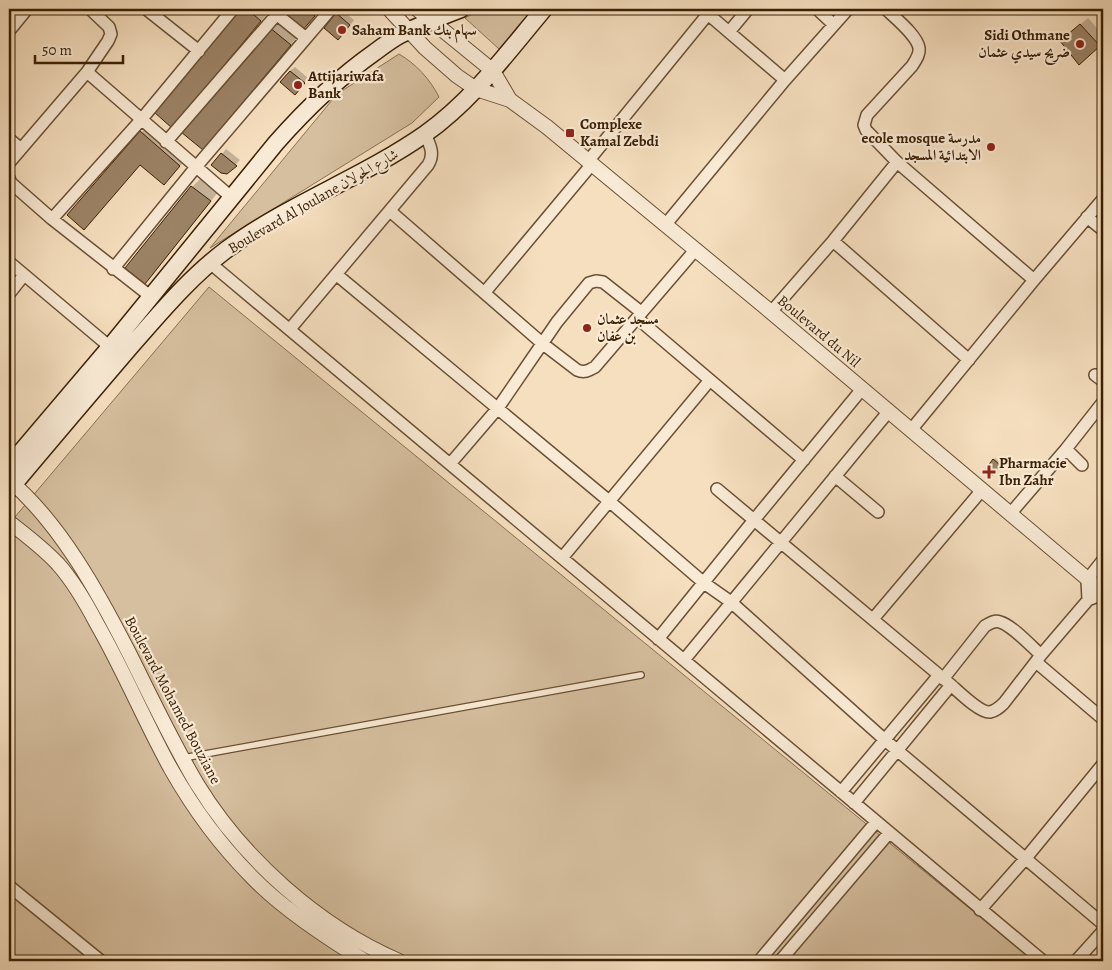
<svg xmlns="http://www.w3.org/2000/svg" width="1112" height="970" font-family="Alegreya,Amiri,serif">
	<rect width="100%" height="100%" fill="#f6dfbf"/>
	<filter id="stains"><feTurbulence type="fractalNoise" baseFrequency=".004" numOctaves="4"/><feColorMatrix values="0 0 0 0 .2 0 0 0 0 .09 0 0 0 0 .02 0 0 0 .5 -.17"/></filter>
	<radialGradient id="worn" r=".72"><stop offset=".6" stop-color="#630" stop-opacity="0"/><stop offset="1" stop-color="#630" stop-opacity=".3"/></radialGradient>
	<path fill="#d6bf9f" stroke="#887052" d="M482,9H533L499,49L465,18Z
		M399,54C416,64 430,79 439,97L412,123L210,248L337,94Z
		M209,287L1034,961H9V524Z"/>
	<path fill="#0003" d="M242,9H268L270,10L182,116L156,112Z
		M275,9H321L310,22Z
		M342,10L354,20L343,34L337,14Z
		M279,18L299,35L203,148L183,131Z
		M1088,18L1103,35V42L1099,46L1069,34Z
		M295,67L308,78L299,89L290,71Z
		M151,122L189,156L173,174L141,164L84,228L69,215Z
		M226,149L240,160L230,171L222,154Z
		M202,177L219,191L154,273L145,282L127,268L192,187Z
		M995,458L1001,463L994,473V460Z"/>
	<path fill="#9c8366" stroke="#3a2005" d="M240,9H247L261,21L172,128L154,112Z
		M274,9H306L315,16L300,33Z
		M336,13L350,25L338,40L324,28Z
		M1080,24L1100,46L1079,65L1060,41Z
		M269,27L291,45L203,150L181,132Z
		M290,71L305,83L295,95L280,82Z
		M140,131L180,166L164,185L140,165L84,230L67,215Z
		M221,153L237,166L227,174L221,173L211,165Z
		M191,186L211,201L145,284L125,268Z
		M993,459L1000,465L992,476L984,471Z"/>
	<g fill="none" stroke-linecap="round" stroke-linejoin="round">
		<g stroke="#695034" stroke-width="8">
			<path id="service" d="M183,758L641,675"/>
		</g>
		<g stroke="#695034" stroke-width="14">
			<path id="minor" d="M146,9L199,51
				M270,9L306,38
				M702,9L785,80
				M817,9L833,24
				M886,9C895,18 917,35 919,48C920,55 915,61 912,66L867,115L864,125L866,130L897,162L1034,280
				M9,12L11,9
				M9,31L27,9
				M729,32L748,9
				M87,72L231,197
				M9,139L21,149
				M166,142L277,14
				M589,160L708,14
				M9,163L87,72L108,41L111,34L109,27L90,9
				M9,178L11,183L52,219L150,296
				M390,211L543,344L577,370C584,373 588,371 595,367L696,249
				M1087,217L1103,230
				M52,219L141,120L233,9
				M666,224L785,80L848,9
				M833,241L969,360
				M9,262L110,347
				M210,263L1043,961
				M113,269L196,167L331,9
				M337,275L609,501L704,583L731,602L885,740L1103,924
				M485,292L592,164
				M9,294L24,275
				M771,312L833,241L897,162
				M637,318L804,460
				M290,329L428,165C435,154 430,145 425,134
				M1095,375L1103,381
				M911,430L1034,280L1103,199
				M1066,449L1082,465
				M450,464L498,408L557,322L589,283L596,281L603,282L641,312
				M835,476L878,512
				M717,489L951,685C959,692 980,713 990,712C996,711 1000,707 1004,703L1041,655L1088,600L1103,594
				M1010,514L1066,449L1103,402
				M562,558L710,380
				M1088,600L1087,580L1103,560
				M873,619L982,490
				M658,639L754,520L862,389
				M684,660L889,411
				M1036,662L1103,719
				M943,679L985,626C990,623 994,620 1000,622C1013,626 1031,646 1041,655
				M841,792L939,675
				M854,803L951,685
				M9,886L101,961
				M980,910L1026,858L1103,764
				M759,961L876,822
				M780,961L889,833
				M1076,961L1103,931"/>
		</g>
		<g stroke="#695034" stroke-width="16">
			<path id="tertiary" d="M389,9L425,48L457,76L476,89L510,100L547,127L771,312L1103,592
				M417,9L493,71L510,100
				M9,480C60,523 99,594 129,653C151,697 172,742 197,784C243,859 318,926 399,961
				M9,522C26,535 43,548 58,564C73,581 86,603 97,624C124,671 145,722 171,769C193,808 221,846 253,878C284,910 327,938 365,961"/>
		</g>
		<g stroke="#3a2005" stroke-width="19">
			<path id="secondary" d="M9,466L110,347L276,143C306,109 338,78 375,52C383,46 391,40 400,35C420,25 440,17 461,9
				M9,490C49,442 90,394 131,346C161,312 190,277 226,250C288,204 362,178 425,134C472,101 507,53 544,9"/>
		</g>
		<use href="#service" stroke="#f9ead5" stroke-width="5.5"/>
		<use href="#minor" stroke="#f9ead5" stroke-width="11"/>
		<use href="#tertiary" stroke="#f9ead5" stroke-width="14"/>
		<use href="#secondary" stroke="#f9ead5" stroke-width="16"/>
	</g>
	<g fill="#8f2418" stroke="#f9ead5" stroke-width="2">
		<circle cx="342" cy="30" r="5"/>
		<circle cx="1080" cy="44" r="5"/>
		<circle cx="298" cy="85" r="5"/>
		<rect x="565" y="128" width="10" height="10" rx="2.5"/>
		<circle cx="991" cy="147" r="5"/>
		<circle cx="587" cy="328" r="5"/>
		<path d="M986.5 464.5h5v5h5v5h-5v5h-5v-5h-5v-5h5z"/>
	</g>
	<g text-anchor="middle" stroke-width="4.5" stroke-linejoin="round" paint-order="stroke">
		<g font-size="15" font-weight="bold" fill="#3a2005" stroke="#f9ead5" text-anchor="start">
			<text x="352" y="35">Saham Bank سهام بنك</text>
			<text x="1070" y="40" text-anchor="end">Sidi Othmane<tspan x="1070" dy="17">ضريح سيدي عثمان</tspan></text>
			<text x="308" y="81">Attijariwafa<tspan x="308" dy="17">Bank</tspan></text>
			<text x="580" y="129">Complexe<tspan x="580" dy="17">Kamal Zebdi</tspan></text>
			<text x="981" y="143" text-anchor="end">ecole mosque مدرسة<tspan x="981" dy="17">الابتدائية المسجد</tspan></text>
			<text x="597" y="324">مسجد عثمان<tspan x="597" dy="17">بن عفان</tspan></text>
			<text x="999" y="468">Pharmacie<tspan x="999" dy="17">Ibn Zahr</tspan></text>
		</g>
		<g font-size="15" fill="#3a2005" stroke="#f9ead5">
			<text transform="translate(313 201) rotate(-30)" y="5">Boulevard Al Joulane شارع الجولان</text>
			<text transform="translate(819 331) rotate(40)" y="5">Boulevard du Nil</text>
			<text transform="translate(173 700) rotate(62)" y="5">Boulevard Mohamed Bouziane</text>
		</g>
	</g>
	<rect width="1112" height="970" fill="none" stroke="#f6dfbf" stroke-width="30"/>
	<rect x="10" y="10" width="1092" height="950" fill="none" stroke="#3a2005" stroke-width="2.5"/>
	<rect x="15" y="15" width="1082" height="940" fill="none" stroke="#3a2005"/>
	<path d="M35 55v8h88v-8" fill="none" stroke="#3a2005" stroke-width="2.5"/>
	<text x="42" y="55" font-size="15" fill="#3a2005" stroke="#f9ead5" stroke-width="4" paint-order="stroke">50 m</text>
	<rect width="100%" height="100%" filter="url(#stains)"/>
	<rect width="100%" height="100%" fill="url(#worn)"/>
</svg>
